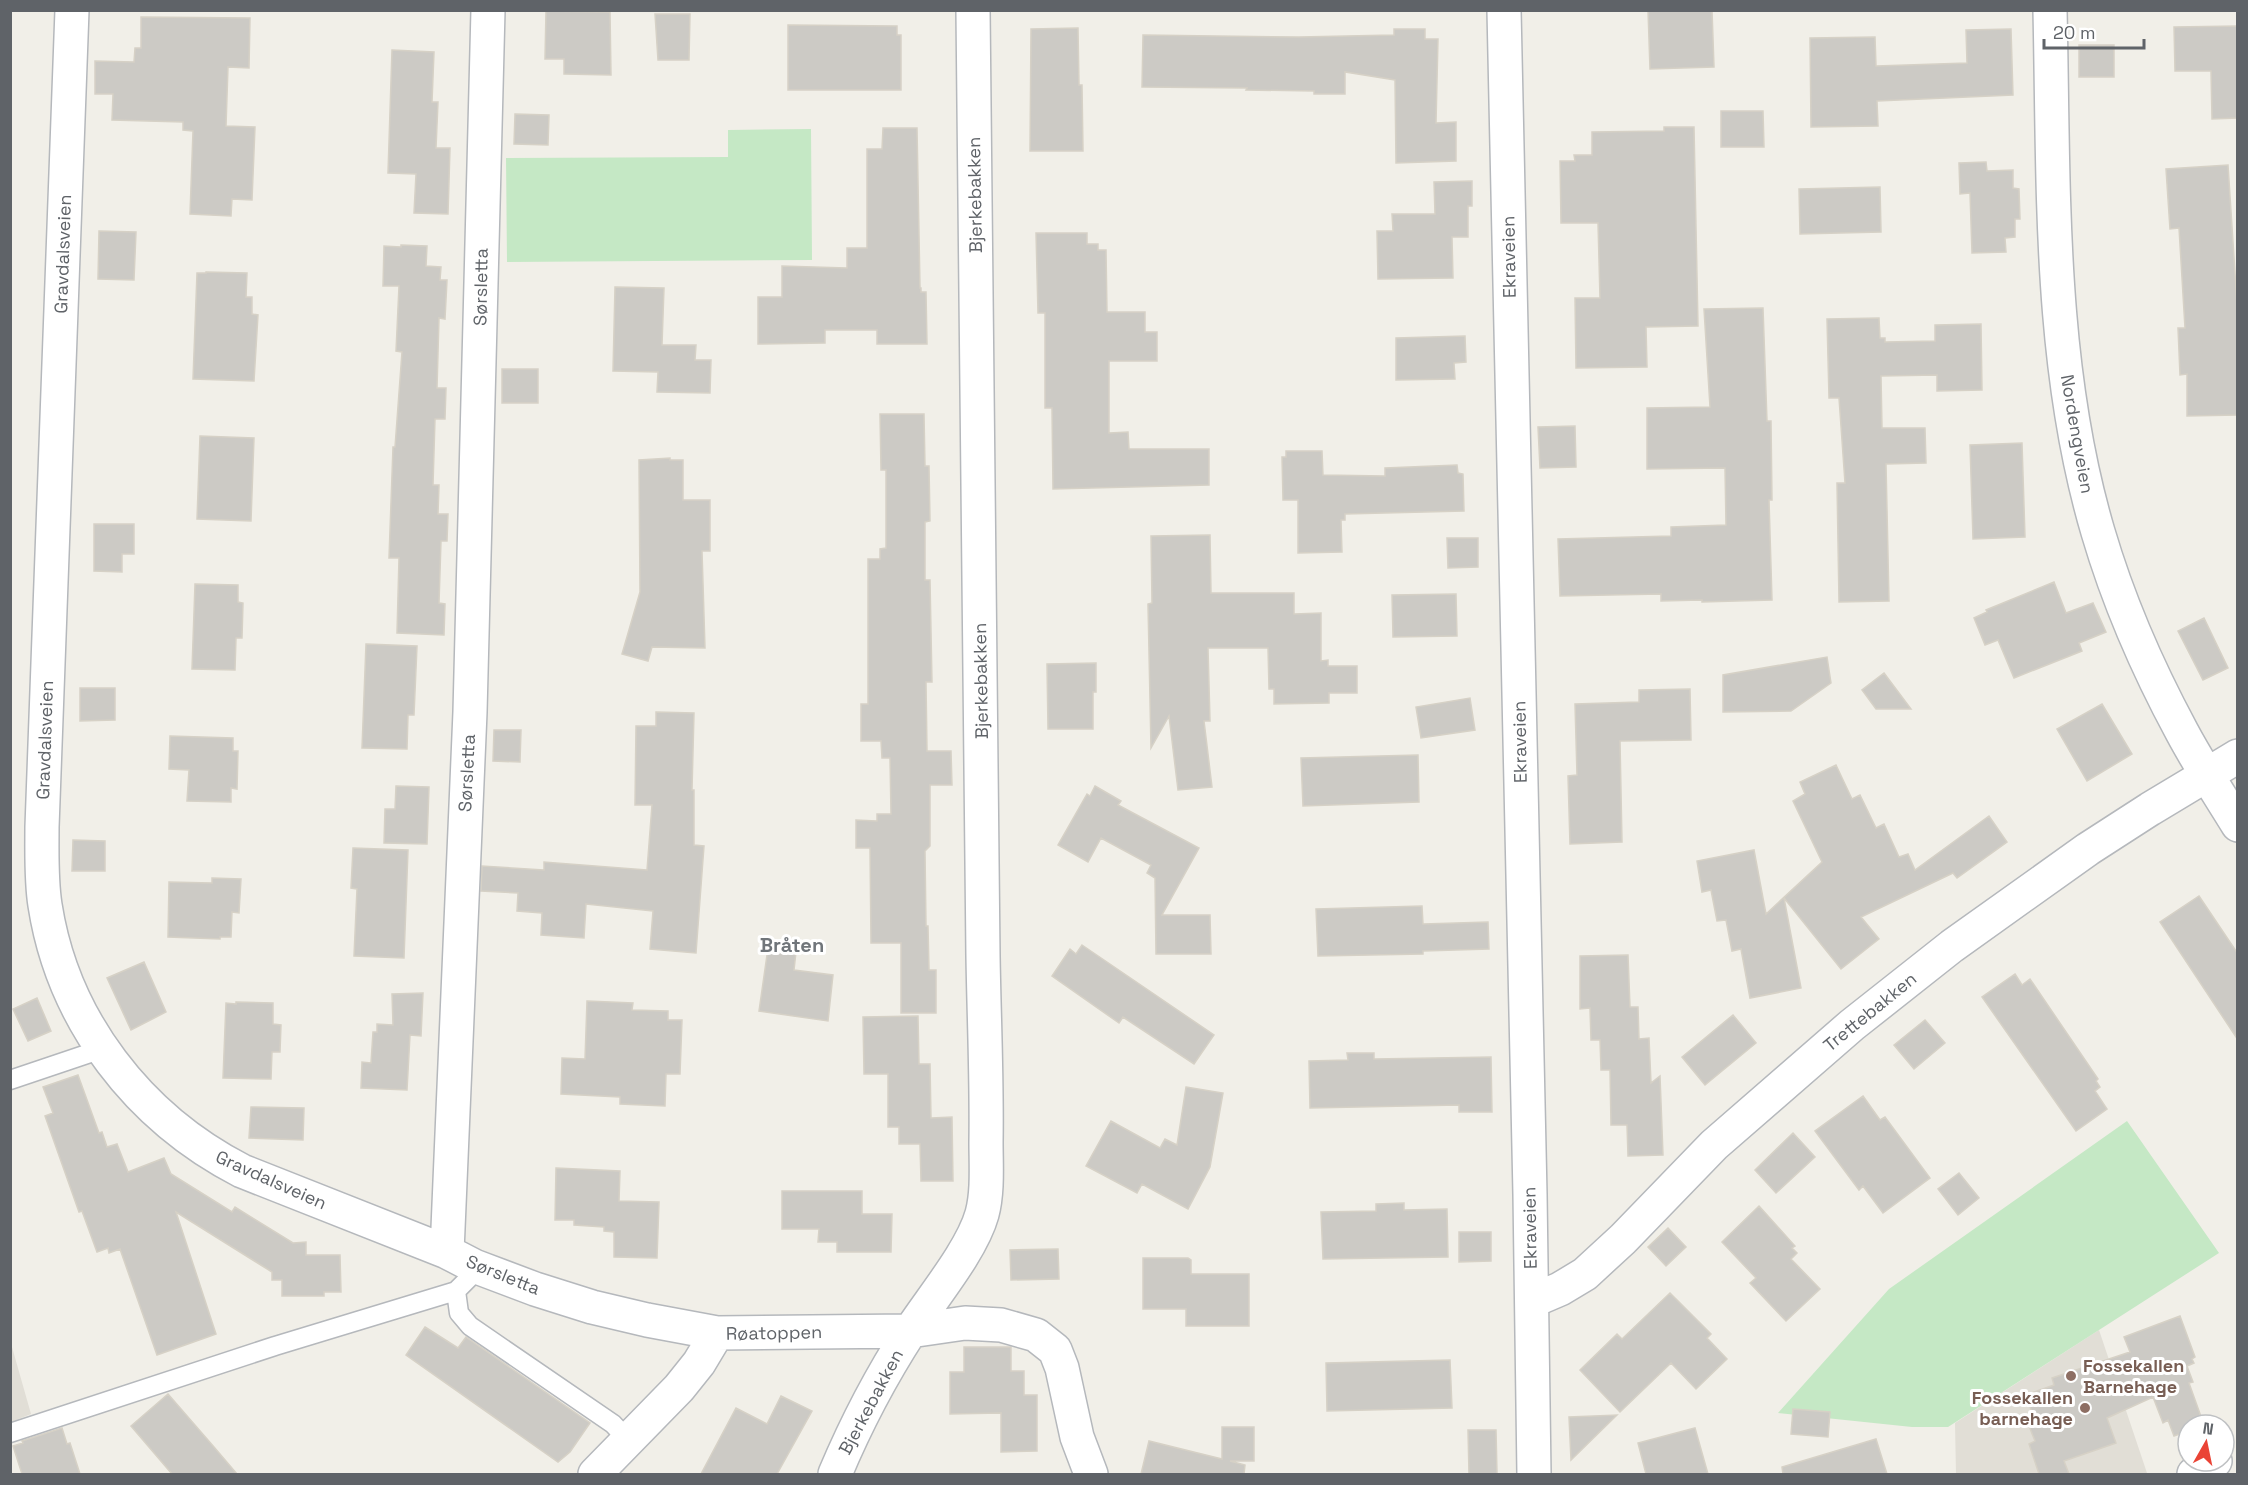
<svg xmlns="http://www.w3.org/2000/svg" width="2248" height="1485" font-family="'Space Grotesk',sans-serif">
	<rect width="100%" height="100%" fill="#f1efe8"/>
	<path fill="#e1ded6" d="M2099,1330L2147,1473L2144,1474H1956L1955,1423Z
		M10,1340L31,1414L11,1422H10Z"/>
	<path fill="#c5e8c5" d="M811,129L812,260L507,262L506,158L728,157V130Z
		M2127,1121L2219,1253L1948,1427H1912L1778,1413L1889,1289Z"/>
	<path fill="#cccac5" stroke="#d6d1c6" stroke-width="1.5" d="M1648,10H1712L1714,67L1650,69Z
		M546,11L610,12L611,75L564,74V59H545Z
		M655,14H690L689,60H658Z
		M141,17L250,18L249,68L228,67L226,126L255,127L252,200L232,199L231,216L190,214L193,131L183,130V122L112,120L113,94H95V61L134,62L135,48H141Z
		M788,25L897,26V35H901V90H788Z
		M2238,26V118L2212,119L2211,71H2175L2174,27Z
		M1078,28L1079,85H1082L1083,151H1030L1031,29Z
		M1394,29H1425V39H1438L1436,123L1456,122V161L1396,163L1395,80L1345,72V94H1314V91L1246,90L1247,88L1142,87L1143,35L1299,37L1394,35Z
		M2011,29L2013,95L1877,101L1878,126L1811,127L1810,38L1875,37L1876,66L1967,63L1966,30Z
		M2079,45H2114V77H2079Z
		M392,50L434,52L432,102H438L436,148H450L448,214L414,213L416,174L388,173Z
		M1721,111H1763L1764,147H1721Z
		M515,114L549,115L548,145L514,144Z
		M1664,127H1694L1698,326L1646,327L1647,367L1576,368L1575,298H1600L1598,223H1561L1560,161H1575L1574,155H1592V132L1664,131Z
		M883,128H917L920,288H921V292H926L927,344H877V330H825V343L758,344V297H782V266L847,268V248H867V149H882Z
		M1986,162L1987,171L2013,170V188L2019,189L2020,219H2015V237L2005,238L2006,252L1972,253L1970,193L1960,194L1959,163Z
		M2228,165L2237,304L2238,415L2187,416V374L2180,375L2178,328H2185L2179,228L2170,229L2166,169Z
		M1472,181V206H1468V237H1452L1453,278L1378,279L1377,231H1393L1392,214H1435L1434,182Z
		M1880,187L1881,232L1800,234L1799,189Z
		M99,231L136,232L134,280L98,279Z
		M1036,233H1087V244H1098V250H1106L1107,312H1145V332H1157V361H1109V433L1128,432L1129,449H1209V485L1053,489L1052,409V408H1045V313H1038Z
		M401,245L427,246L426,266L441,267L440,280H447L445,319L439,318L437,388H446L445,419H435L433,485H439L438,514H448L447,541H441L439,603L445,604L444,635L397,633L399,558H389L393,447H395L402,352L396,351L399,286H383L384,246L401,247Z
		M206,272L247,273L246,297H252V314L258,315L254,381L193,379L197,273H206Z
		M615,287L664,288L662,345H696L695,360H711L710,393L657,392L658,372L613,371Z
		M1763,308L1767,421H1771L1772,500H1769L1772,600L1702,602V600L1661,601V594L1560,596L1558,539L1671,536V527L1726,525L1725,468L1647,469V408L1710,407L1704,309Z
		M1879,318L1880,338H1885V342L1935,341V325L1981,324L1982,390L1937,391V375L1881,376L1882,428H1925L1926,463L1886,464L1889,601L1839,602L1837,483H1845L1839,398H1829L1827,319Z
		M1465,336L1466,362L1454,363L1455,379L1396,380V338Z
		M502,369H538V403H502Z
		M880,414H924L925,466H929L930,521L925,522V580H930L932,682H926L927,751H951L952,785H930V846L925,851L926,926H928L929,970H936V1013H901V943H871L870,848H856V820L877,821V814H891L890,758H882L881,741H861V704H868V559H880V549L886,548V470H881Z
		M1575,426L1576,467L1540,468L1538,427Z
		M200,436L254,438L251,521L197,519Z
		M2022,443L2025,537L1973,539L1970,445Z
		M1286,451H1322L1323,475L1385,476V468L1457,465L1458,473L1463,474L1464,511L1345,514V520H1341L1342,552L1298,553V500H1283L1282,457H1286Z
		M670,458V460H683V500H710V551H702L705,648L652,647L648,661L622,654L640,592L639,460Z
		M94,524H134V554H122V572L94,571Z
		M1210,535L1211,593H1294V614L1321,613V661L1328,660V666H1357V693H1329V703L1274,704V689H1269L1268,648H1208L1210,721H1204L1212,787L1178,790L1169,716L1151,748L1148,604L1152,603L1151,536Z
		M1447,538H1478V567L1448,568Z
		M2054,582L2066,613L2093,603L2106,632L2079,643L2082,651L2014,678L1998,640L1985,645L1974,618L1987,612L1986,610Z
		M195,584L238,585V602L243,603L242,638H236L235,670L192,669Z
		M1456,594L1457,636L1393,637L1392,595Z
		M2204,618L2228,668L2203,680L2178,631Z
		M366,644L417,646L414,715H408L407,749L362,748Z
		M1827,657L1831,683L1791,711L1723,712V675Z
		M1096,663V692H1093V729H1048L1047,664Z
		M1884,673L1911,709H1876L1862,690Z
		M80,688H115V720L80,721Z
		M1690,689L1691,740L1620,741L1622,842L1570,844L1568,776L1577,775L1575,704L1639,702V690Z
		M1470,698L1475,730L1421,738L1416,707Z
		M2102,704L2132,754L2087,781L2057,729Z
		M656,712L694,713L692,790H694V845L704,846L696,953L650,949L653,911L586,904L584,938L541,935L542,913L517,911L518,893L481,891L482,866L544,870V862L647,870L652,805H635L636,726H656Z
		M494,730H521L520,762L493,761Z
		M170,736L233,738V751H238L237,789L231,788V802L187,801L189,770L169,769Z
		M1418,755L1419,802L1303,806L1301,758Z
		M1836,765L1852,799L1860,795L1876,828L1884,824L1899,857L1908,854L1915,870L1989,816L2007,842L1957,878L1953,873L1861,917L1879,939L1841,969L1784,898L1801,988L1750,998L1741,949L1732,951L1726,920L1717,921L1711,890L1702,892L1697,861L1754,850L1766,914L1822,862L1793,801L1805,794L1800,782Z
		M396,786L429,787L427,844L384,843L385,809H395Z
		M1095,786L1121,801L1118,805L1199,848L1162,915H1210L1211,954H1156L1155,878L1147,873L1151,865L1101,838L1088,862L1058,845L1087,794L1090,796Z
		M73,840L105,841V871H72Z
		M353,848L408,850L404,958L354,956L357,889L351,888Z
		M212,878L241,879L239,913L232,912L231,937H220V939L168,937L169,882L212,883Z
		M2199,896L2238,954V1040L2160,922Z
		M1422,906L1423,924L1488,922L1489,949L1423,951V954L1318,956L1316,909Z
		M1082,945L1214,1035L1194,1064L1123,1017L1119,1023L1052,976L1070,949L1076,954Z
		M768,948L796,952L794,970L833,975L828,1021L759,1011Z
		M1628,955L1630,1007H1638L1639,1039L1649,1038L1651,1083L1660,1076L1663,1155L1628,1156L1627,1125H1611L1610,1070H1601L1600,1040H1591L1590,1008L1580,1009V956Z
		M144,962L166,1012L131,1030L107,978Z
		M2015,974L2022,985L2030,979L2098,1079L2096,1081L2100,1087L2095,1091L2107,1109L2076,1131L1982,997Z
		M423,993L421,1036L410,1035L407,1090L361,1088L362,1062L371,1063L373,1032H377V1024L393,1025L392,994Z
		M37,998L51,1031L28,1041L13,1009Z
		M587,1001L633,1003L632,1010L668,1011V1020H682L680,1074H666L665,1106L620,1104V1097L561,1094L562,1058L585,1059Z
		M236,1002L273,1003V1024L281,1025L280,1052H272L271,1079L223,1078L226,1003L236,1004Z
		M1733,1015L1756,1043L1705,1085L1682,1057Z
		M918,1016L919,1064H930L931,1118L952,1117L953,1181H921L920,1144H899V1127H888V1074H864L863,1017Z
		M1925,1020L1945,1043L1914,1069L1894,1045Z
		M1347,1053H1374V1059L1491,1057L1492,1112H1459V1105L1310,1108L1309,1061L1348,1060Z
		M78,1075L99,1133L102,1132L107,1147L117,1144L128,1172L164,1158L171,1174L232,1212L235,1207L293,1243L306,1242V1255H340L341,1292H324V1296H282V1280H272V1272L176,1212L216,1334L157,1355L120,1249L109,1253L108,1248L97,1252L82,1211L79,1212L45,1116L53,1113L43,1087Z
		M1186,1087L1223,1093L1210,1167L1188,1209L1142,1184L1137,1193L1086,1166L1111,1121L1160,1148L1165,1139L1177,1145Z
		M1863,1096L1880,1120L1885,1117L1930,1178L1883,1213L1863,1186L1859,1190L1815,1131Z
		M251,1107L304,1108L303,1140L249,1138Z
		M1793,1133L1815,1157L1776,1193L1755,1170Z
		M556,1168L620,1171L619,1201L659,1202L657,1258L614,1257V1232L604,1231V1227L574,1225V1220H555Z
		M1959,1173L1979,1198L1958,1215L1938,1189Z
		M782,1191H862V1214H892L891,1252H837V1242H818L819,1229H782Z
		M1404,1203V1210L1447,1209L1448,1257L1323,1259L1321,1212L1376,1211V1204Z
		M1759,1206L1795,1246L1792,1248L1797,1253L1791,1259L1820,1289L1786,1321L1750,1283L1756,1278L1722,1242Z
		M1668,1228L1686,1247L1666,1266L1648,1247Z
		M1459,1232H1491V1261L1459,1262Z
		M1058,1249L1059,1279L1011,1280L1010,1250Z
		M1143,1258H1188L1191,1260V1274H1249V1326H1186V1309H1143Z
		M1670,1293L1711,1334L1707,1338L1727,1359L1696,1389L1671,1363L1620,1412L1580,1370L1617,1334L1622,1339Z
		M2180,1316L2195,1357L2192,1359L2194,1363L2187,1366L2193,1382L2189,1383L2204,1425H2188V1431L2174,1436L2168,1420L2163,1423L2153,1397L2107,1418L2116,1443L2064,1461L2069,1474H2039L2029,1444L2035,1441L2029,1426L2036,1424L2026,1395L2054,1385L2052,1378L2130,1352L2124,1337Z
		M425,1327L458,1348L466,1337L590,1423L570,1452L558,1462L406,1355Z
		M964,1347H1011V1371H1024V1395H1037V1451L1001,1452V1413L950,1414V1372H964Z
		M1450,1360L1452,1408L1327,1411L1326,1363Z
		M168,1394L214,1447L237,1474H172L131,1426Z
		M781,1396L812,1411L777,1474H701L736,1408L767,1424Z
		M1793,1409L1830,1412L1828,1437L1791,1434Z
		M1617,1415L1571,1460L1569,1417Z
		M1222,1427H1254V1461H1230L1245,1465L1244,1474H1141L1149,1441L1222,1459Z
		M62,1428L67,1444L70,1443L80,1474H22L13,1446L23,1443L22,1441Z
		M1695,1428L1708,1474H1646L1638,1443Z
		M1468,1430H1496L1497,1474H1469Z
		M1876,1439L1887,1474H1783L1782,1467Z"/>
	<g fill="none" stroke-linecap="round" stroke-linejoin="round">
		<g stroke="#b5b8bc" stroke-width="21">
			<path id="service" d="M10,1080L102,1049
				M456,1291L459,1313L470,1326L613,1424L628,1440
				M10,1433L275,1346L456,1291L469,1278L474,1266"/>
		</g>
		<g stroke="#b5b8bc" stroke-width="36">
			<path id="minor" d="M72,10L42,827C42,853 41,880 45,905C63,1021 139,1118 242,1171L447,1252L474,1266L535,1289L592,1307L647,1320L717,1333L910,1331L965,1323L1001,1325L1036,1335L1055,1350L1062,1368L1077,1437L1091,1474
				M1504,10L1530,1194L1534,1474
				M2050,10C2054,184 2048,363 2098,532C2118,600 2148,669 2182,732C2199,764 2219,794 2238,825
				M447,1252L470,712L488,10
				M1532,1301L1560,1289L1585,1274L1623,1239L1714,1145L1852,1025L1952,946L2088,849L2150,809L2238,756
				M595,1474L679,1388L699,1363L717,1333
				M835,1474C856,1424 881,1376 911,1330C932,1298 972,1250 982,1214C988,1192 986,1165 986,1142C987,1080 984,1018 983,956L973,10
				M2194,1474L2215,1461"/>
		</g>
		<use href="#service" stroke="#fff" stroke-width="18"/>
		<use href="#minor" stroke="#fff" stroke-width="33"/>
	</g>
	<g fill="#8d6e63" stroke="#fff" stroke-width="2">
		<circle cx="2071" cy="1376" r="6"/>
		<circle cx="2085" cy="1408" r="6"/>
	</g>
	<g text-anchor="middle" stroke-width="6" stroke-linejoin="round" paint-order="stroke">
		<g font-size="18" fill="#5f6368" stroke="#fff">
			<text transform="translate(975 195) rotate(-91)" y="6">Bjerkebakken</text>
			<text transform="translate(63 254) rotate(-88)" y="6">Gravdalsveien</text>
			<text transform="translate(1509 257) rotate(-91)" y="6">Ekraveien</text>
			<text transform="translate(481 287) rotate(-89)" y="6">Sørsletta</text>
			<text transform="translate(2077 434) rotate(80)" y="6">Nordengveien</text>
			<text transform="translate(981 681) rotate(-91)" y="6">Bjerkebakken</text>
			<text transform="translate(45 740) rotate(-88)" y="6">Gravdalsveien</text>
			<text transform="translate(1520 742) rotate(-91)" y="6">Ekraveien</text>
			<text transform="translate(467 773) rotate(-87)" y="6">Sørsletta</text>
			<text transform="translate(1870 1012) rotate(-39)" y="6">Trettebakken</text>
			<text transform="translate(271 1180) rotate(24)" y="6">Gravdalsveien</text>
			<text transform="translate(1530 1228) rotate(-91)" y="6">Ekraveien</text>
			<text transform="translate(503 1275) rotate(22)" y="6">Sørsletta</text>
			<text transform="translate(774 1333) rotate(-1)" y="6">Røatoppen</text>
			<text transform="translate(871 1402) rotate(-62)" y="6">Bjerkebakken</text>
		</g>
		<g font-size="18" font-weight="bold" fill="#785e54" stroke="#fff" text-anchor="start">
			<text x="2083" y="1372">Fossekallen<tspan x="2083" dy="21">Barnehage</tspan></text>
			<text x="2073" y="1404" text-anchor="end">Fossekallen<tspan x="2073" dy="21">barnehage</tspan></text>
		</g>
		<g font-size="20" font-weight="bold" fill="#70757a" stroke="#fff">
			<text x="792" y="952">Bråten</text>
		</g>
	</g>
	<rect width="2248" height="1485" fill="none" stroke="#5f6368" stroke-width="24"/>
	<g transform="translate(2206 1443) rotate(9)"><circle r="28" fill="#ffffff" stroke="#bfc1c3" stroke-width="1.5"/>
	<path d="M0-4.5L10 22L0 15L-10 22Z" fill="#ea4335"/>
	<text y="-9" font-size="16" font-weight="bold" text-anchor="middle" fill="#5f6368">N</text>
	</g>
	<path d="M2044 39v9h100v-9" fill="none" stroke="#5f6368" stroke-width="3"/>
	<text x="2053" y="39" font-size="18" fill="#5f6368" stroke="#ffffff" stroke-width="4.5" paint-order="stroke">20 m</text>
</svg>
